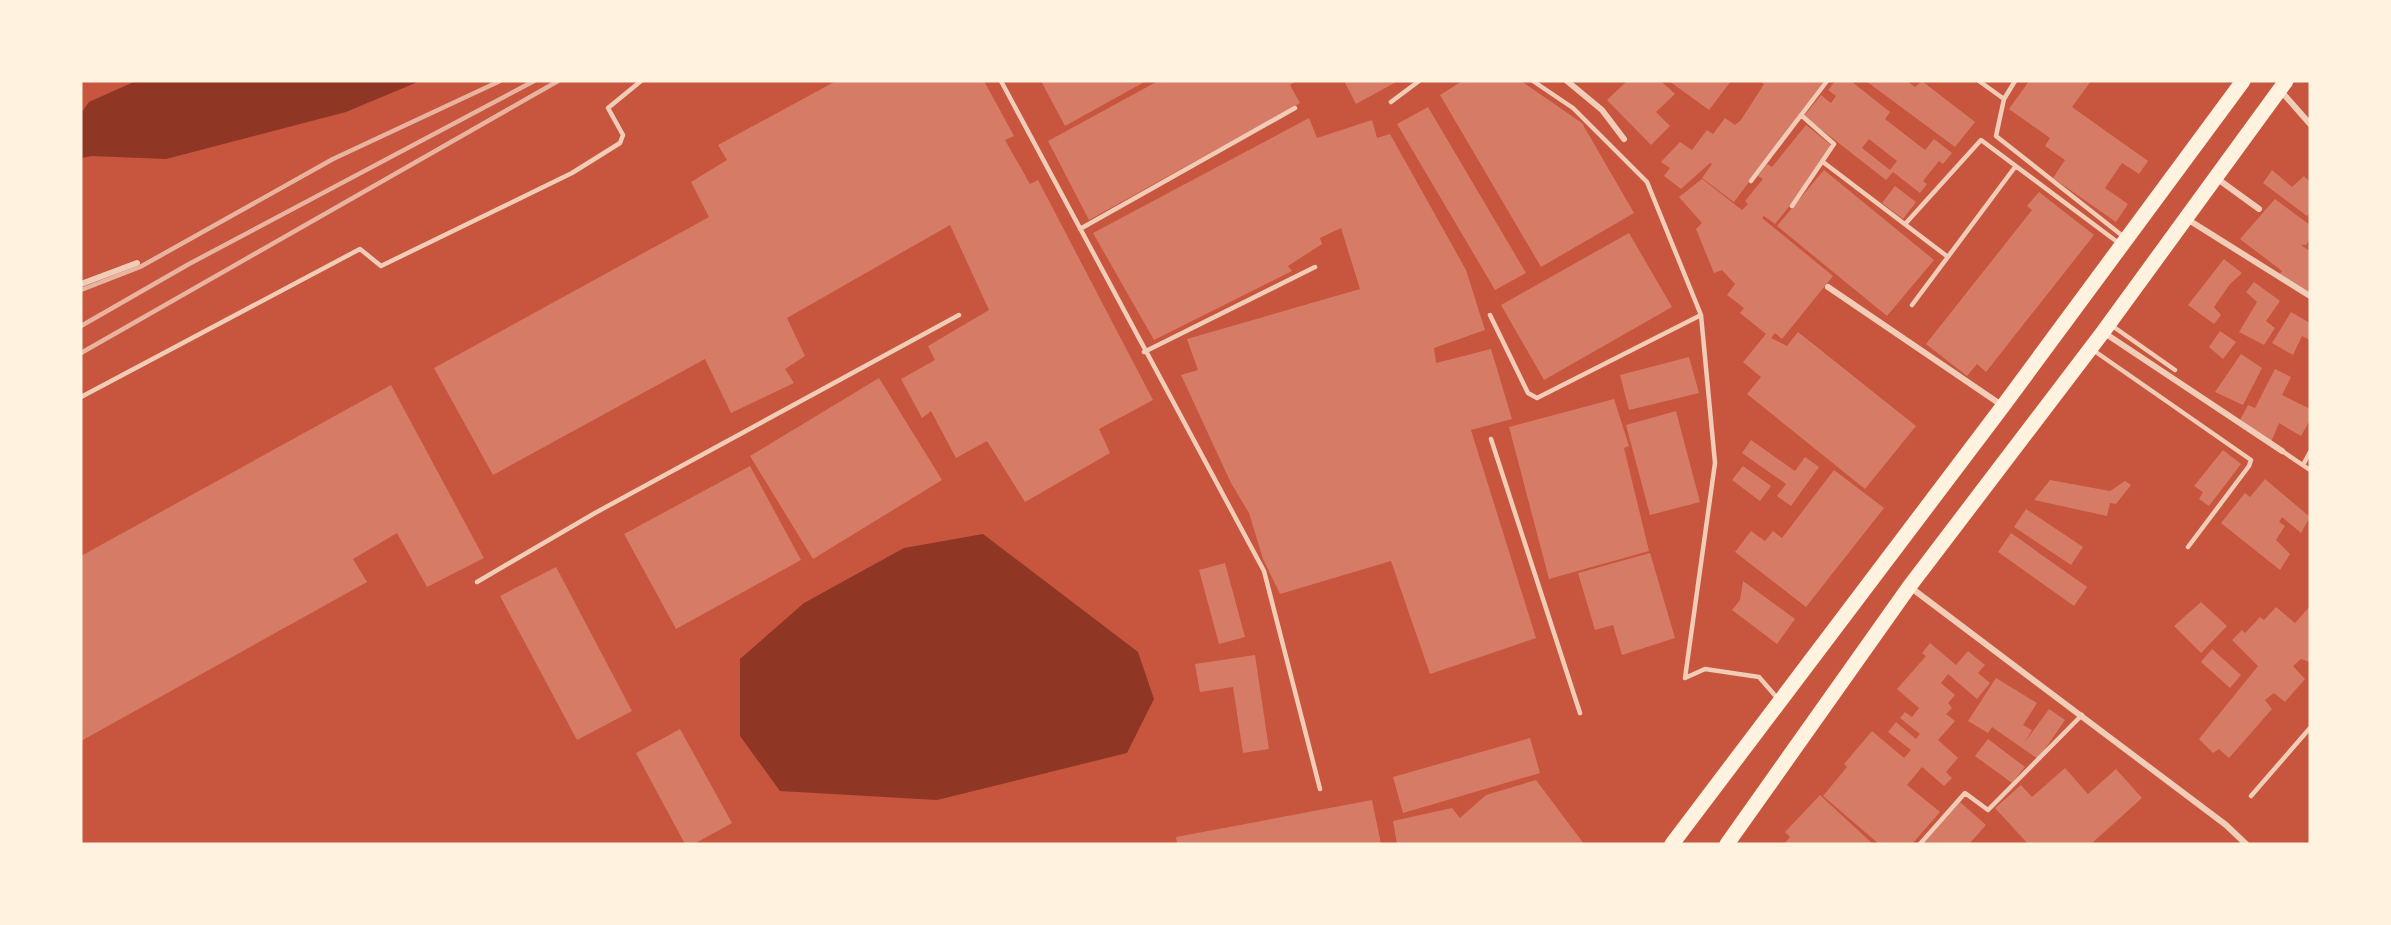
<svg xmlns="http://www.w3.org/2000/svg" width="2391" height="925" font-family="'IBM Plex Sans',sans-serif">
	<rect width="100%" height="100%" fill="#c8553d"/>
	<path fill="#8f3625" d="M136,81H420L346,112L166,159L92,156L81,158V113L89,102Z
		M983,534L1138,652L1154,699L1127,753L937,800L780,791L740,736V659L804,603L904,548Z"/>
	<path fill="#d67c66" fill-rule="evenodd" d="M836,81H984L1014,136L1005,140L1030,184L1038,180L1153,400L1099,429L1110,453L1025,502L987,441L956,458L931,411L922,418L901,379L935,360L928,346L989,310L950,225L787,318L805,356L785,369L794,383L731,413L705,359L493,475L434,368L709,217L691,182L727,160L718,145Z
		M1041,81H1146L1065,126Z
		M1158,81H1297L1290,85L1300,103L1089,220L1048,141Z
		M1344,81H1398L1356,104Z
		M1462,81H1521L1582,123L1634,213L1541,267L1440,95Z
		M1627,81H1661L1675,94L1656,112L1670,126L1651,145L1607,100Z
		M1669,81H1731L1709,110Z
		M1760,81H1824L1734,202L1702,178L1712,164L1710,163L1681,189L1664,176L1670,168L1661,162L1680,142L1692,150L1707,130L1713,134L1725,118L1735,125L1741,120L1764,84Z
		M1835,81H1851L1890,112L1885,119L1925,150L1934,139L1952,153L1943,164L1939,161L1923,181L1927,184L1920,193L1893,172L1886,180L1804,116L1821,95L1831,103L1836,96L1828,90ZM1869,139L1897,161L1890,170L1862,148Z
		M1866,81H1907L1915,87L1922,81L1975,122L1955,147Z
		M2029,81H2091L2072,107L2148,161L2139,174L2122,163L2105,188L2128,204L2116,222L2053,178L2065,160L2045,146L2050,138L2009,109Z
		M1428,107L1526,273L1495,290L1397,124Z
		M1309,118L1317,138L1372,120L1377,138L1390,134L1466,270L1485,330L1434,348L1436,363L1491,349L1512,419L1471,430L1536,638L1430,674L1391,561L1280,594L1263,559L1249,513L1231,483L1181,375L1198,370L1187,339L1360,289L1341,228L1320,238L1322,244L1288,266L1292,271L1154,340L1093,233Z
		M1806,125L1832,146L1808,183L1775,224L1764,216L1762,218L1833,276L1782,339L1775,333L1771,338L1787,346L1798,332L1916,426L1865,489L1747,394L1761,377L1743,362L1766,334L1740,313L1744,308L1727,295L1735,284L1722,270L1714,273L1696,229L1702,223L1679,197L1702,179L1742,210L1748,204L1745,201L1763,179L1758,176L1767,164L1772,167Z
		M1824,170L1934,260L1887,316L1777,226Z
		M2272,170L2292,187L2304,176L2310,182V212L2307,216L2263,183Z
		M1895,186L1916,202L1903,219L1882,203Z
		M2039,192L2094,235L1986,372L1977,364L1967,376L1926,344L2032,210L2027,206Z
		M2275,199L2310,225V239L2306,245H2301L2310,251V294L2280,274L2282,271L2240,239Z
		M1629,233L1672,307L1544,380L1501,305Z
		M2224,259L2242,273L2230,284L2214,307L2221,315L2214,324L2188,305Z
		M2254,282L2280,301L2266,321L2275,328L2264,345L2239,332L2257,302L2246,292Z
		M2291,312L2310,323V340L2302,336L2293,355L2272,343Z
		M2220,331L2236,342L2223,359L2209,347Z
		M2241,354L2262,368L2243,405L2215,392Z
		M1689,357L1699,393L1629,410L1620,375Z
		M2275,369L2291,377L2282,395L2310,409V420L2301,436L2279,423L2271,442L2240,420L2248,405L2255,408Z
		M879,378L942,480L813,559L750,456Z
		M391,385L484,558L427,587L397,533L353,559L367,582L81,741V556Z
		M1614,399L1629,446L1624,448L1649,551L1549,579L1509,427Z
		M1676,411L1700,502L1650,515L1626,425Z
		M1751,440L1795,471L1805,457L1819,467L1791,506L1777,496L1786,484L1742,453Z
		M2223,450L2241,464L2209,506L2199,499L2203,492L2194,486Z
		M750,466L801,560L676,629L624,534Z
		M1743,466L1771,486L1760,501L1732,480Z
		M1834,470L1884,508L1806,607L1735,552L1751,531L1765,541L1773,531L1782,538Z
		M2265,479L2310,517L2301,533L2282,517L2279,522L2285,526L2276,540L2290,554L2280,570L2221,523L2245,493L2250,497Z
		M2050,480L2110,491L2125,481L2131,485L2116,504L2110,503L2107,516L2034,500Z
		M2026,509L2083,547L2071,565L2014,527Z
		M2011,533L2087,587L2074,606L1998,552Z
		M1650,553L1675,638L1622,655L1613,625L1595,630L1578,573Z
		M1225,563L1245,637L1219,644L1199,570Z
		M556,567L632,711L577,740L500,596Z
		M1743,581L1795,619L1777,644L1732,610L1740,600Z
		M2201,602L2227,626L2201,653L2174,626Z
		M2310,606V662L2301,659L2293,666L2305,679L2285,702L2274,693L2265,700L2272,709L2229,758L2219,749L2213,753L2199,739L2258,666L2232,640L2242,630L2245,633L2260,617L2264,620L2276,607L2295,623Z
		M1930,643L1956,665L1968,651L1985,665L1978,673L1990,683L1977,699L1948,674L1941,683L1955,695L1948,703L1952,708L1946,714L1955,721L1938,740L1958,758L1946,772L1952,778L1944,786L1922,767L1907,785L1940,812L1912,844H1879L1823,796L1847,767L1844,764L1872,731L1904,758L1911,750L1888,732L1896,722L1916,739L1920,734L1900,718L1905,712L1912,717L1919,708L1897,689L1926,656L1922,653Z
		M2212,649L2241,675L2230,688L2201,662Z
		M1255,655L1269,749L1243,753L1233,687L1200,692L1195,664Z
		M1996,678L2037,703L2023,725L2032,730L2025,742L2049,709L2065,720L2038,759L1992,727L1988,733L1968,721Z
		M680,729L732,823L694,844H685L636,753Z
		M1530,738L1540,773L1403,813L1393,777Z
		M1988,739L2025,767L2012,783L1975,756Z
		M2065,768L2088,794L2116,769L2142,798L2091,844H2028L1995,808L2021,785L2032,797Z
		M1536,780L1584,844H1397L1393,821L1452,808L1460,818L1486,795Z
		M1820,795L1822,797L1873,844H1784L1790,837L1785,832Z
		M1372,800L1381,844H1177L1176,837Z
		M1960,802L1986,825L1969,844H1923Z"/>
	<g fill="none" stroke-linecap="round" stroke-linejoin="round">
		<path stroke="#f1ccb7" stroke-width="4.5" d="M1001,81L1264,571L1320,789
			M1533,81L1573,108L1647,182L1701,315L1715,463L1685,678L1705,669L1759,677L1779,700
			M1979,81L2004,99
			M2015,81L2004,99L1996,136L2124,237
			M1391,102L1419,81
			M1823,162L1948,257
			M1751,181L1827,81
			M1792,206L1834,144L1801,115
			M1906,223L1981,140L2120,244
			M1080,229L1295,108
			M1912,305L2015,167
			M1490,315L1528,393L1537,398L1701,315
			M2111,325L2175,370
			M2093,350L2251,460L2249,466L2188,547
			M1144,352L1315,267
			M81,397L360,249L381,266L572,173L620,143L623,135L608,108L641,81
			M1491,439L1580,713
			M2282,451L2310,470
			M2303,465L2310,452
			M477,582L595,513L959,315
			M2251,796L2310,728
			M1920,844L1965,793L1988,810L2082,715"/>
		<path stroke="#f1ccb7" stroke-width="6" d="M1567,81L1602,110L1624,139
			M2280,90L2310,124
			M2215,177L2259,209
			M2187,219L2310,296
			M81,284L137,263
			M1828,287L2003,406
			M2103,332L2282,451
			M1910,587L2226,825L2246,844"/>
		<path stroke="#fff3e0" stroke-width="15" d="M1672,844L2003,406L2243,81
			M1727,844L1909,587L2103,332L2286,81"/>
		<path stroke="#e9b49f" stroke-width="4.5" d="M81,290L140,267L333,159L500,81
			M81,326L189,264L534,81
			M81,353L558,81"/>
	</g>
	<rect width="2391" height="925" fill="none" stroke="#fff3e0" stroke-width="165"/>
</svg>
